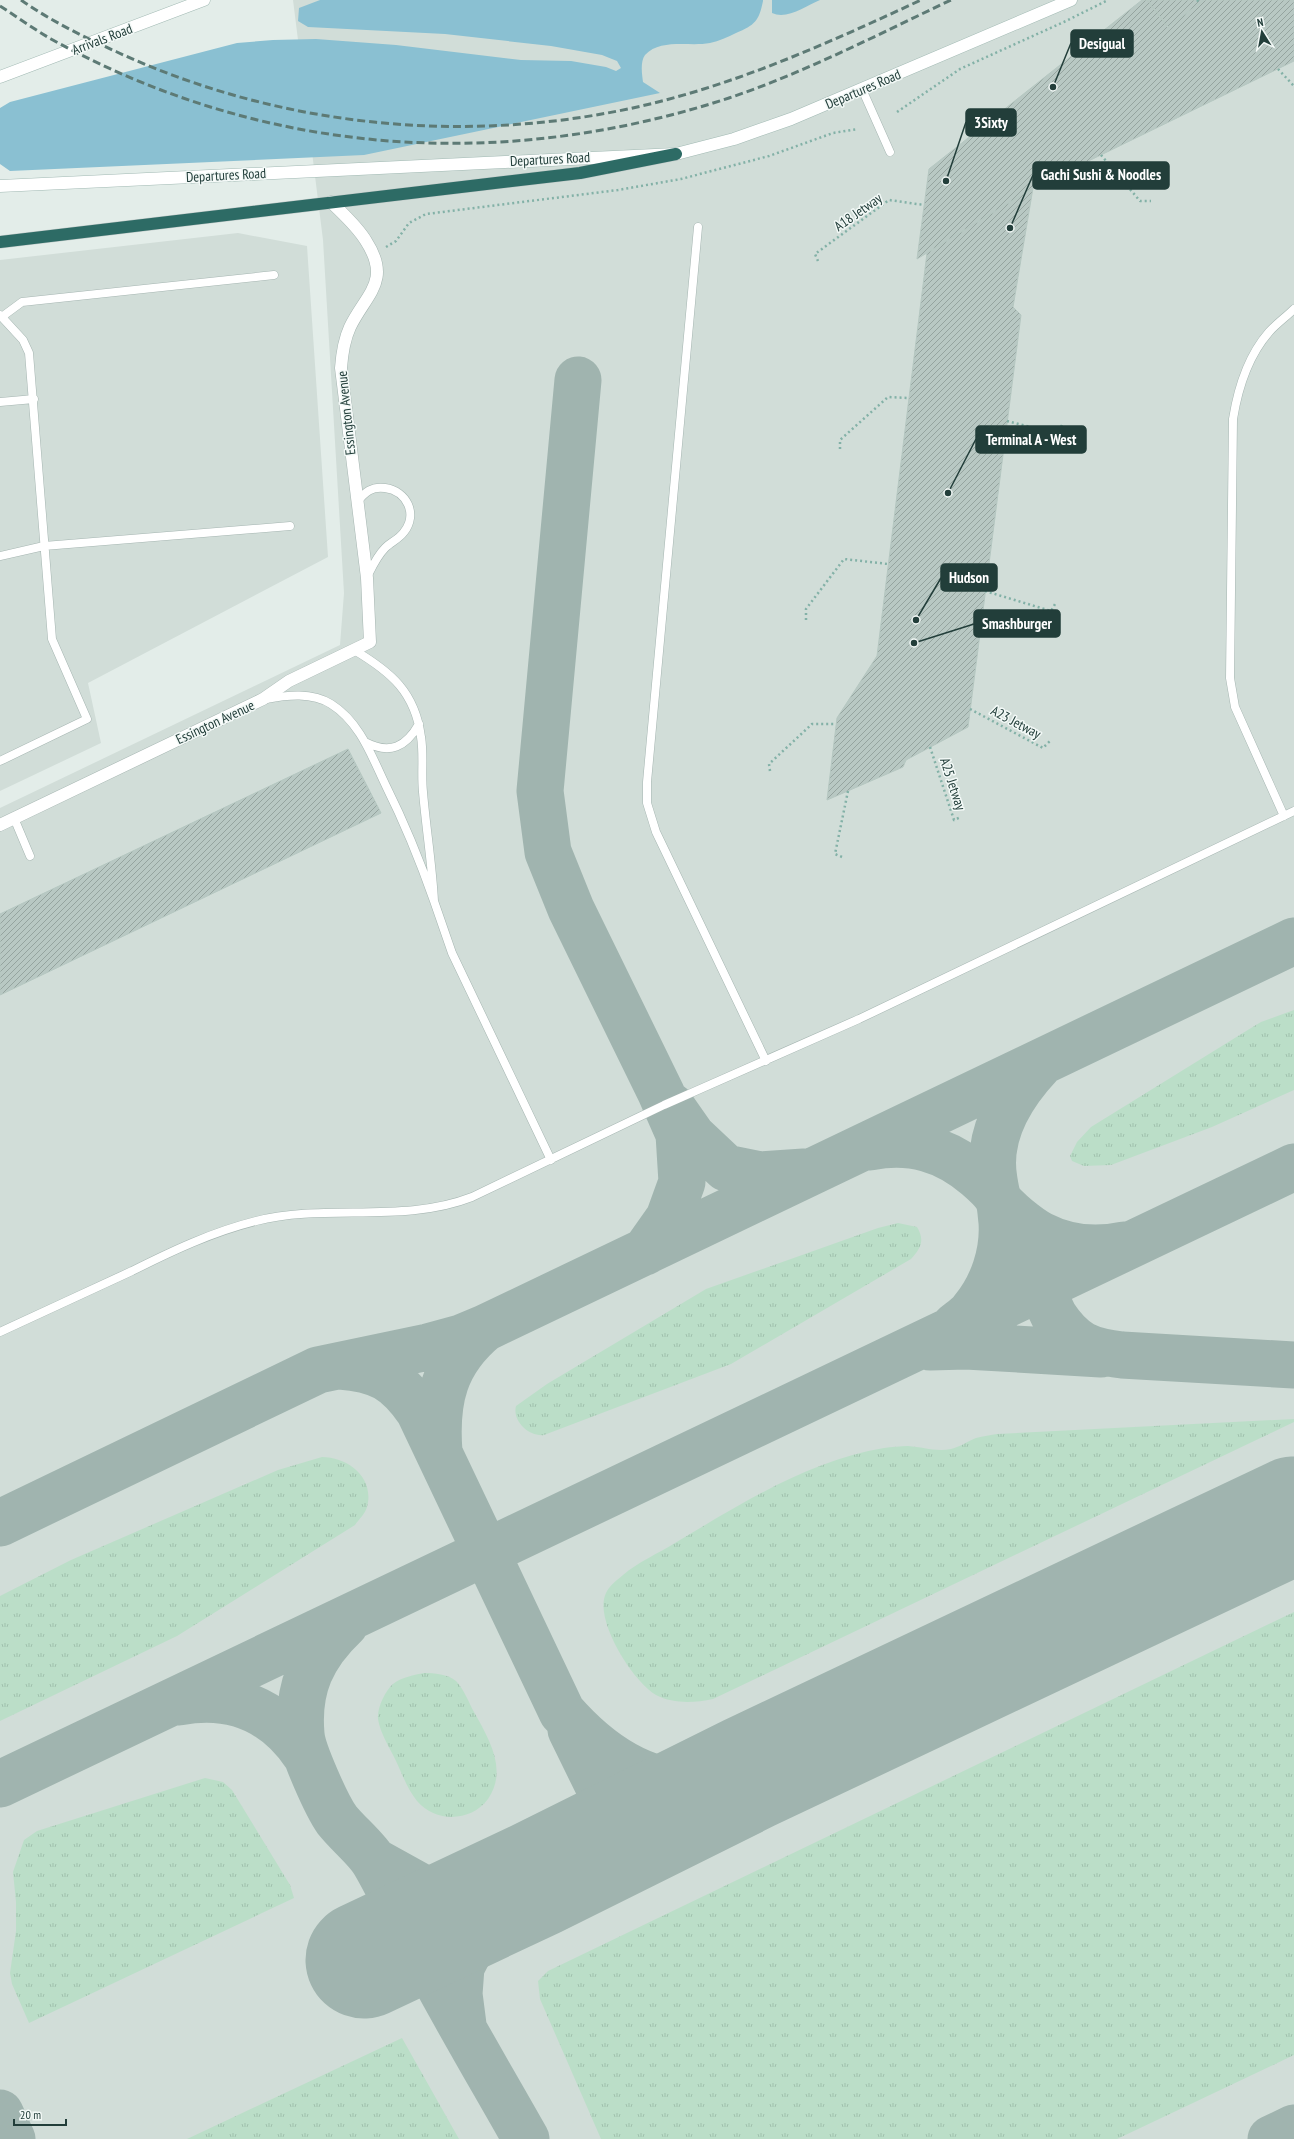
<svg xmlns="http://www.w3.org/2000/svg" width="1294" height="2139" font-family="'PT Sans Narrow',sans-serif">
	<defs>
		<pattern id="grass-tufts" width="24" height="20" patternUnits="userSpaceOnUse"><rect width="24" height="20" fill="#bbdec8"/><path d="M3 7l-1-3M5 7V3M7 7l1-3M15 17l-1-3M17 17v-4M19 17l1-3" fill="none" stroke="#a0c0ad"/></pattern>
		<pattern id="building-hatch" width="6" height="6" patternUnits="userSpaceOnUse"><rect width="6" height="6" fill="#b8c8c3"/><path d="M-1 1l2-2M0 6l6-6M5 7l2-2" fill="none" stroke="#95a49f"/></pattern>
	</defs>
	<rect width="100%" height="100%" fill="#e3ede9"/>
	<path fill="#d1ddd8" d="M293,0H1294V2139H0V808L340,645L344,593L323,240Z
		M238,233L307,246L328,557L88,683L101,743L0,791V260Z"/>
	<path fill="url(#grass-tufts)" d="M1294,1010V1090L1212,1127L1111,1165L1084,1166L1072,1161L1070,1156L1077,1142L1091,1127L1251,1028L1261,1022Z
		M898,1223L917,1227C925,1240 921,1248 911,1259L731,1364L544,1435C529,1437 512,1421 516,1406L547,1384L706,1289L878,1228Z
		M1294,1419V1422L713,1699C694,1703 673,1704 656,1695C633,1682 593,1619 606,1593C609,1586 617,1580 623,1575C638,1562 659,1553 675,1543C739,1505 809,1460 884,1448C891,1447 901,1446 908,1446C923,1447 936,1452 951,1449C960,1447 968,1441 976,1438C983,1436 991,1435 997,1434Z
		M322,1457C348,1457 375,1478 367,1507C365,1514 359,1519 355,1525L177,1636L0,1721V1596L71,1560L278,1470Z
		M1294,1612V2055L1117,2139H601L540,1999L538,1981L548,1971Z
		M424,1673C434,1673 448,1674 456,1681C464,1689 469,1703 474,1712C489,1739 508,1770 488,1799C471,1822 436,1823 417,1801C408,1790 402,1774 396,1761C390,1748 380,1733 378,1719C377,1708 385,1691 393,1684C402,1677 414,1675 424,1673Z
		M205,1778L223,1782L232,1790L290,1885L294,1898L29,2023L12,1984L10,1973L16,1931V1902L13,1872L24,1840L37,1831Z
		M402,2038L459,2139H187Z"/>
	<path fill="#8ac0d2" d="M320,0H763V1C759,21 755,25 736,33C728,37 719,41 710,43C690,47 661,38 645,55C640,62 642,74 643,82L660,93L364,155L10,171L0,164V108L10,102L237,43L273,40L316,39L396,45L521,60L571,61L606,67L616,71L621,68L617,61L602,55L551,46L445,34L308,27L298,21L299,8Z
		M772,0H820C806,6 787,20 772,13Z"/>
	<g fill="none" stroke-linecap="round" stroke-linejoin="round">
		<path stroke="#a0b4af" stroke-width="47" d="M578,380L540,791L548,852L571,909L661,1093L679,1134L682,1182L669,1218L645,1252
			M1040,1064C1011,1095 986,1135 994,1180C995,1186 996,1193 998,1198C1003,1209 1031,1230 1041,1235C1068,1249 1095,1251 1124,1245
			M671,1106L692,1136L726,1168L761,1175L804,1172
			M870,1147C911,1139 945,1149 977,1176C984,1182 993,1190 998,1198C1001,1205 1001,1215 1002,1222C1004,1253 993,1286 973,1310C969,1316 961,1321 955,1326
			M998,1199L1054,1316C1073,1345 1089,1351 1122,1355L1294,1365
			M930,1347L966,1346L1101,1354
			M340,1366C379,1369 397,1379 419,1411L562,1712C597,1752 642,1785 698,1784C715,1784 733,1778 749,1773
			M439,1452C435,1400 444,1362 485,1328
			M0,1523L318,1370L428,1347L461,1338L485,1328L1294,941
			M345,1624C312,1655 297,1688 301,1734C302,1751 327,1806 337,1820C348,1834 367,1849 375,1863C392,1892 405,1923 421,1952C454,2015 491,2077 526,2139
			M179,1702C231,1692 275,1710 305,1754
			M571,1730L623,1836
			M0,1784L1294,1167
			M374,1861L421,1887L447,1894L512,1890
			M463,2025L459,1994L461,1967L490,1911L512,1890
			M0,2113L12,2139
			M1271,2139L1294,2128"/>
		<path stroke="#a0b4af" stroke-width="117" d="M364,1960L536,1879L749,1773L1294,1515"/>
	</g>
	<path fill="url(#building-hatch)" stroke="#b5c7c1" d="M1142,0H1147L1168,27L1204,0H1294V61L1033,188L917,259L929,169Z
		M1147,0H1204L1168,27Z
		M1033,188L1013,307L1021,315L968,727L906,760L903,767L827,800L837,718L877,656L927,253Z
		M348,749L381,813L0,995V914Z"/>
	<g fill="none" stroke-linecap="round" stroke-linejoin="round">
		<g stroke="#a5b5b1" stroke-width="9">
			<path id="lane" d="M862,89L890,152
				M698,227L647,782V803L656,832L766,1061
				M0,315L23,340L29,353L52,639L87,719L0,761
				M3,316L22,302L274,275
				M0,402L34,399
				M357,502C365,492 372,486 385,488C407,491 418,514 404,532C399,539 391,542 385,548C377,556 372,567 367,577
				M0,556L44,546L290,526
				M266,699C287,695 312,692 331,704C360,722 372,757 386,786C405,824 420,861 434,901C432,864 426,828 423,792C421,774 424,755 421,737C415,692 391,672 354,650
				M365,742C390,755 406,747 419,724
				M1284,816L1235,707L1230,678L1233,419C1238,388 1248,356 1269,332C1277,323 1286,317 1294,309
				M14,818L30,856
				M434,901L452,953L551,1160
				M0,1332C44,1312 88,1291 132,1271C172,1251 212,1232 256,1221C326,1203 403,1224 472,1197L664,1105L859,1019L1294,811"/>
		</g>
		<g stroke="#a5b5b1" stroke-width="13">
			<path id="street" d="M0,825L263,699L289,681L370,642L367,578L341,368C342,354 344,340 350,327C366,294 392,281 366,241C357,226 343,214 331,202"/>
		</g>
		<g stroke="#a1b9b3" stroke-width="13">
			<path id="secondary" d="M0,77L204,0
				M0,186L676,154L734,139L791,119L1071,0"/>
		</g>
		<g stroke="#c1c9c8" stroke-width="13">
			<path id="highway" d="M0,242L580,173L676,154"/>
		</g>
		<path stroke="#83b1a7" stroke-width="2.5" stroke-dasharray="2 3" stroke-linecap="butt" d="M1197,0L1200,3
			M1278,69L1294,86
			M897,112L960,69L1066,21L1108,0
			M1101,155L1140,201H1151
			M386,247L396,241L409,223L426,214L618,190L681,179L769,156L833,133L858,129
			M818,261L815,254L889,200L924,205
			M1007,421L1057,434L1062,425
			M840,449V440L888,397L909,398
			M985,591L1051,611L1055,604
			M806,620V609L844,559L888,564
			M970,709L1043,748L1050,741
			M930,747L954,820L961,817
			M770,771L769,764L812,724H836
			M842,857L835,854L848,791"/>
		<use href="#lane" stroke="#fff" stroke-width="8"/>
		<use href="#street" stroke="#fff" stroke-width="12"/>
		<use href="#secondary" stroke="#fff" stroke-width="12"/>
		<use href="#highway" stroke="#2d6b65" stroke-width="12"/>
		<path stroke="#5d7a75" stroke-width="3" stroke-dasharray="8 4" stroke-linecap="butt" d="M21,0C51,21 84,37 117,52C273,124 450,144 618,111C725,90 824,45 921,0
			M0,6C17,17 34,29 51,39C263,156 500,173 729,98C806,72 879,34 951,0"/>
	</g>
	<g text-anchor="middle" stroke-width="3" stroke-linejoin="round" paint-order="stroke">
		<g font-size="14" fill="#223e3a" stroke="#f3f9f7">
			<text transform="translate(102 39) rotate(-21)" y="5">Arrivals Road</text>
			<text transform="translate(863 89) rotate(-23)" y="5">Departures Road</text>
			<text transform="translate(550 159) rotate(-3)" y="5">Departures Road</text>
			<text transform="translate(226 175) rotate(-3)" y="5">Departures Road</text>
			<text transform="translate(858 212) rotate(-35)" y="5">A18 Jetway</text>
			<text transform="translate(346 413) rotate(-96)" y="5">Essington Avenue</text>
			<text transform="translate(215 722) rotate(-25)" y="5">Essington Avenue</text>
			<text transform="translate(1016 722) rotate(28)" y="5">A23 Jetway</text>
			<text transform="translate(953 784) rotate(72)" y="5">A25 Jetway</text>
		</g>
	</g>
	<path fill="none" stroke="#223e3a" stroke-width="1.5" d="M1053 87L1071 43M946 181L966 122M1010 228L1033 175M948 493L976 439M916 620L941 578M914 643L974 624"/>
	<g fill="#223e3a" stroke="#f3f9f7" stroke-width="1.5">
		<circle cx="1053" cy="87" r="4"/>
		<circle cx="946" cy="181" r="4"/>
		<circle cx="1010" cy="228" r="4"/>
		<circle cx="948" cy="493" r="4"/>
		<circle cx="916" cy="620" r="4"/>
		<circle cx="914" cy="643" r="4"/>
	</g>
	<g fill="#223e3a" stroke="#223e3a" stroke-width="1.5">
		<rect x="1071" y="30" width="62" height="27" rx="4"/>
		<rect x="966" y="109" width="50" height="27" rx="4"/>
		<rect x="1033" y="162" width="136" height="27" rx="4"/>
		<rect x="976" y="426" width="110" height="27" rx="4"/>
		<rect x="941" y="564" width="56" height="27" rx="4"/>
		<rect x="974" y="610" width="86" height="27" rx="4"/>
	</g>
	<g font-size="15" text-anchor="middle" font-weight="bold" fill="#fff">
		<text x="1102" y="49">Desigual</text>
		<text x="991" y="128">3Sixty</text>
		<text x="1101" y="180">Gachi Sushi &amp; Noodles</text>
		<text x="1031" y="445">Terminal A - West</text>
		<text x="969" y="583">Hudson</text>
		<text x="1017" y="629">Smashburger</text>
	</g>
	<g transform="translate(1262 32) rotate(349)" stroke="#f3f9f7" stroke-width="3" paint-order="stroke">
	<path d="M0-3L7 15L0 10L-7 15Z" fill="#223e3a"/>
	<text y="-6" font-size="11" font-weight="bold" text-anchor="middle" fill="#223e3a">N</text>
	</g>
	<path d="M14 2119v6h52v-6" fill="none" stroke="#223e3a" stroke-width="2"/>
	<text x="20" y="2119" font-size="12" fill="#223e3a" stroke="#f3f9f7" stroke-width="3" paint-order="stroke">20 m</text>
</svg>
